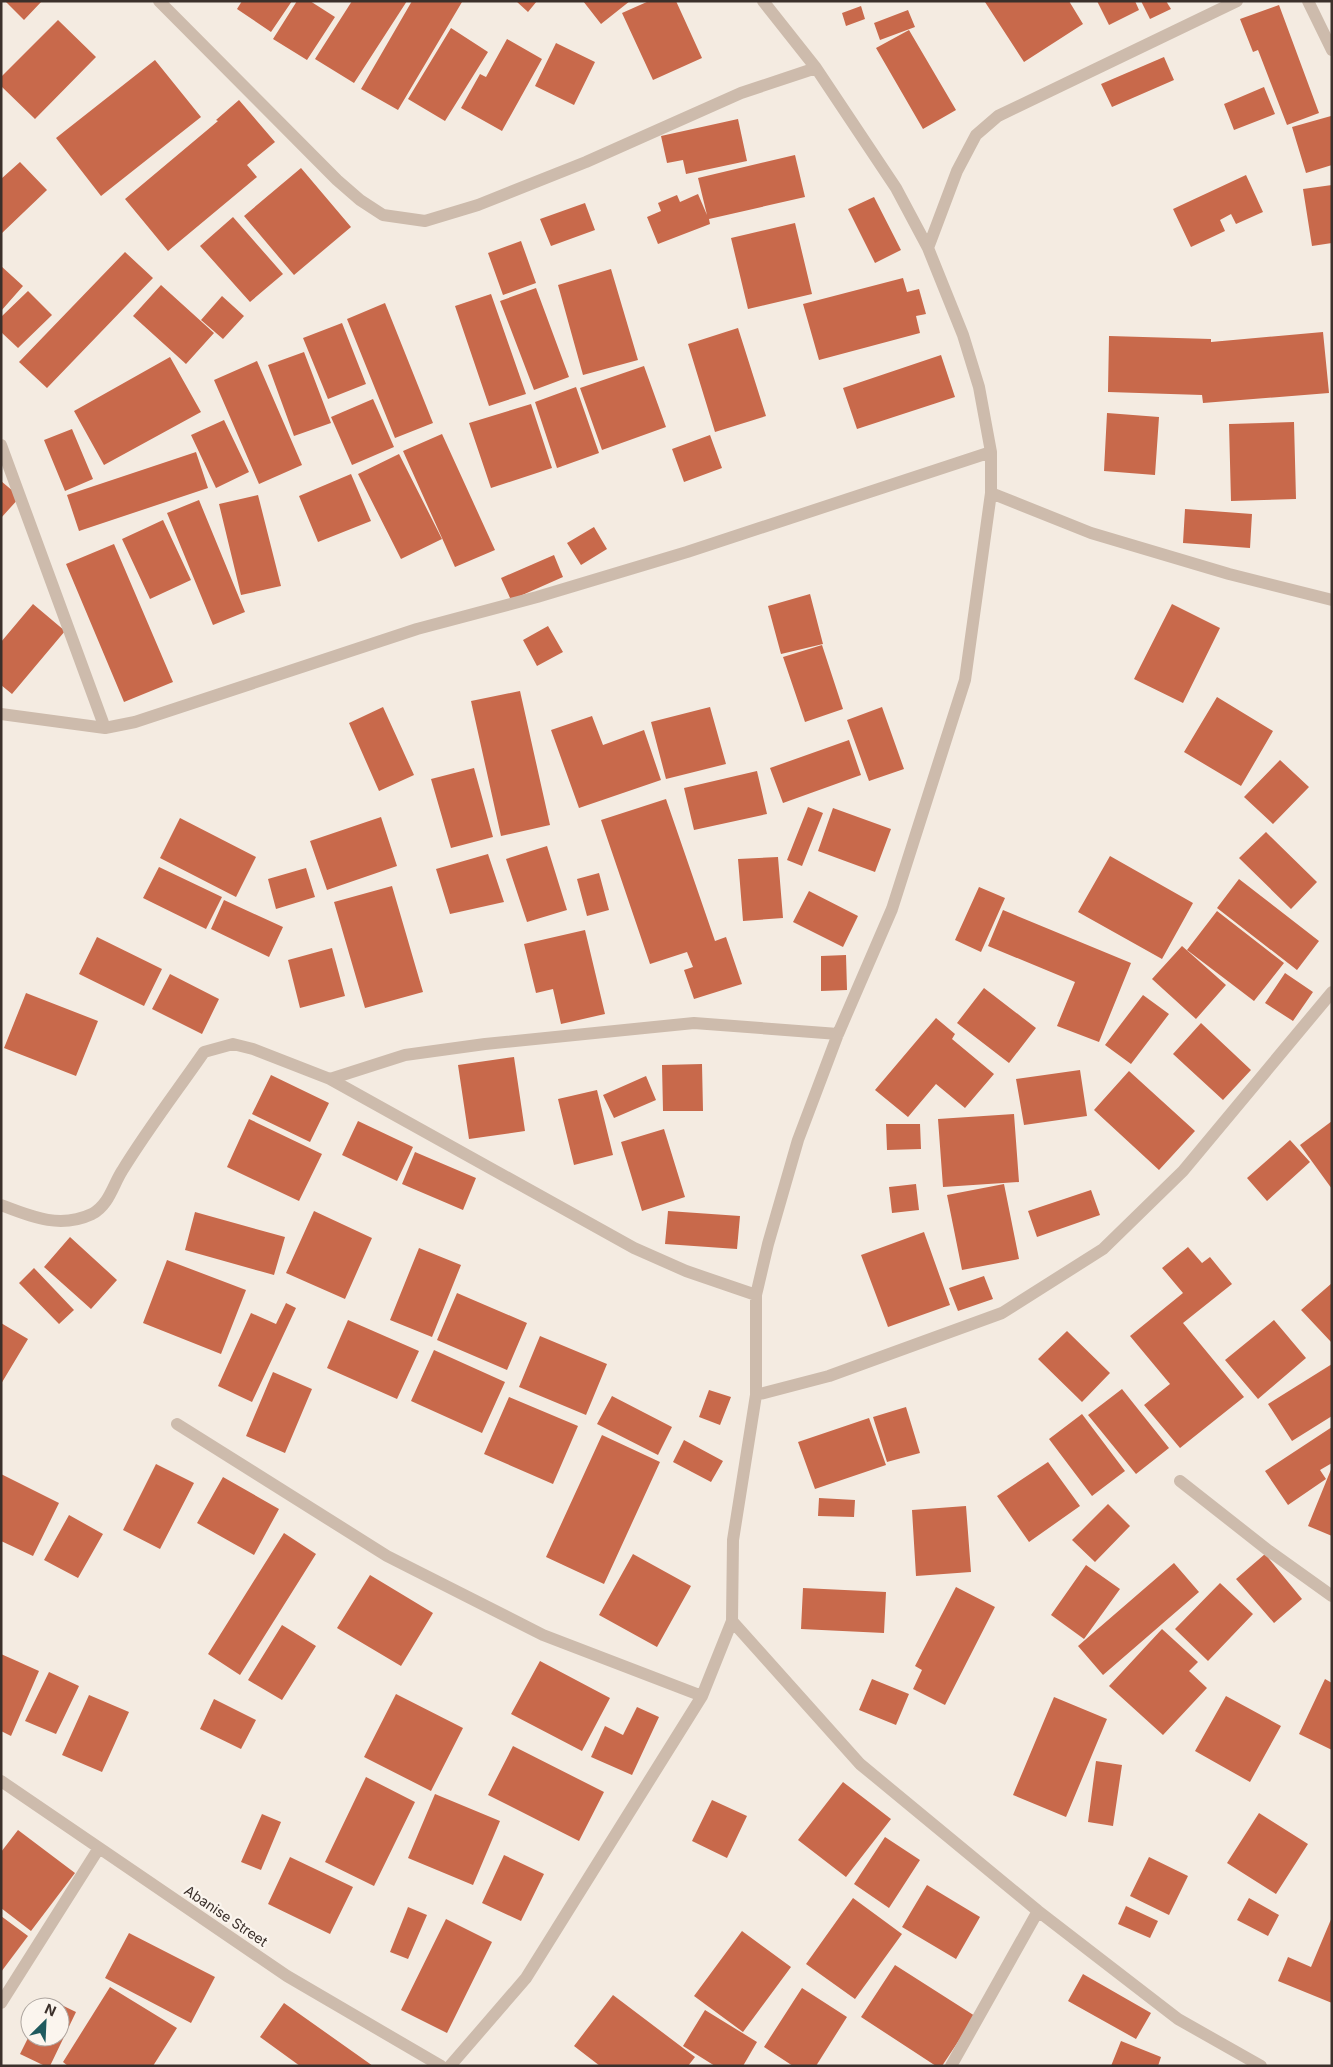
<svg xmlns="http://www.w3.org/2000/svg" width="1333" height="2067" font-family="Inter,sans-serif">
	<rect width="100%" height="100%" fill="#f4ebe1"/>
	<path fill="#c8694b" d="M5,1H42L24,20Z
		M242,1H292L271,32L237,9Z
		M297,1H310L335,17L307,60L273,39Z
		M352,1H407L354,83L315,59Z
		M412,1L462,2L398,110L361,89Z
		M516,1H537L528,12Z
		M583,1H630L601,24Z
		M649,1H676L702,58L653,80L622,13Z
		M987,1H1069L1083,24L1024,62L985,2Z
		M1097,1H1135L1139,10L1109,25Z
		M1141,1H1166L1171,9L1150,19Z
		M1279,5L1319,113L1287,125L1258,50L1253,52L1240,19Z
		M861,6L865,19L846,26L842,13Z
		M908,10L915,27L880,40L874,23Z
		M58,20L96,57L35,119L1,86V77Z
		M451,28L488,52L445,121L408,99Z
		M909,30L956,110L923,129L876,48Z
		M507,39L542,59L502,131L461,108L480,74L486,77Z
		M556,43L595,62L574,105L535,86Z
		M1164,57L1174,80L1112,107L1101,84Z
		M155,60L201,117L101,196L56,138Z
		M1264,87L1275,114L1234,130L1224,104Z
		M239,100L275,142L247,165L257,177L168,251L125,199L218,121L216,120Z
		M1331,116L1332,165L1306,173L1292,127Z
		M738,119L747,161L686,174L683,160L667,163L661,136Z
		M795,155L805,197L709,219L710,224L658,244L647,217L661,211L658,203L677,195L680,202L698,194L707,215L698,178Z
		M20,162L47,190L1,234V179Z
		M301,168L351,227L294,275L244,216Z
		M1246,175L1263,212L1236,224L1231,214L1220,220L1225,231L1191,247L1173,209Z
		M1332,185V243L1312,246L1303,189Z
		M874,197L901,250L875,263L848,209Z
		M585,203L595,230L551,246L540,219Z
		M233,217L283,274L250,302L200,246Z
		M795,223L812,294L748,309L731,238Z
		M521,241L536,283L503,295L488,253Z
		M125,252L153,278L47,388L19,362Z
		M1,266L23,286L1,311Z
		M611,269L638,360L583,375L558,285Z
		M903,278L907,292L919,289L926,314L916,316L920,333L819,360L803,304Z
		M161,285L214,333L186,364L133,316Z
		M536,288L569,377L534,390L500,301Z
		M28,291L52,315L18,348L1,332V317Z
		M491,294L526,394L489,406L455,306Z
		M222,296L244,316L223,339L201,320Z
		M385,303L433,423L395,438L347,319Z
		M342,323L366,384L328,399L303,338Z
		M738,328L766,416L715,432L688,344Z
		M1323,332L1329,393L1203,403L1202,395L1108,392L1109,336L1211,339V342Z
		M304,352L331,423L294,436L268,365Z
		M941,355L955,397L857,429L843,388Z
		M170,357L201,412L104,465L74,411Z
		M257,361L302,465L259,484L214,380Z
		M644,366L666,427L602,450L580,388Z
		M576,387L599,453L557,468L535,402Z
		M373,399L394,447L352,465L331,417Z
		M531,404L552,468L491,488L469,423Z
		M1107,413L1159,417L1155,475L1104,471Z
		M224,420L249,472L216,488L191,435Z
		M1294,422L1296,499L1231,501L1229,424Z
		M72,429L93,479L65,491L44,440Z
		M442,434L495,550L455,567L403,451Z
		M710,435L722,468L684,482L672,449Z
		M196,452L208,488L79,531L67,495Z
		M399,454L442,539L401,559L358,474Z
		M351,474L371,521L318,542L299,496Z
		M1,481L20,497L1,518Z
		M258,495L281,586L241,595L219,504Z
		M199,500L245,612L213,625L167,513Z
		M1185,509L1252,514L1250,548L1183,543Z
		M163,520L191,580L150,599L122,539Z
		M594,527L607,549L581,565L567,543Z
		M114,544L173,682L124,702L66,564Z
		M554,555L563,577L511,600L501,578Z
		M810,594L823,644L781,654L768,606Z
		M33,604L65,631L12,694L1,685V642Z
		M1172,604L1220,628L1183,703L1134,679Z
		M548,626L563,652L537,666L523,640Z
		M822,645L843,709L805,722L783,657Z
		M520,691L550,825L501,836L471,701Z
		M1217,697L1273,731L1241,786L1184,752Z
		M383,707L414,775L379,791L349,723Z
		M710,707L726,764L666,779L651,722Z
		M882,707L904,769L869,781L847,720Z
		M592,716L603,745L644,730L661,780L579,808L551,730Z
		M849,740L861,775L783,803L770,768Z
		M1280,760L1309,787L1273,824L1244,797Z
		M474,768L493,837L451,848L431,779Z
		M757,771L767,814L694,830L684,788Z
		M666,799L715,941L726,937L742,984L694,999L684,970L693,967L687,952L650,964L601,820Z
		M808,807L823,813L802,866L787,860Z
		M833,808L891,829L875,872L818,851Z
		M381,817L397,866L327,890L310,841Z
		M180,818L256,857L236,897L160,858Z
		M1266,832L1317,882L1291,909L1239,858Z
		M547,846L567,910L527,922L506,859Z
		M488,854L504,902L450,914L436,869Z
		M1110,856L1193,903L1162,959L1078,912Z
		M778,857L783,918L743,921L738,859Z
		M159,867L222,897L206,929L143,898Z
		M306,868L315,897L276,909L268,879Z
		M599,873L609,910L587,916L577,879Z
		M1239,879L1319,941L1297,970L1217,908Z
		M392,886L423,992L365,1008L334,902Z
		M979,887L1005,898L981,952L955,940Z
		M809,891L858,916L843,947L793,922Z
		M224,900L283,927L269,957L211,929Z
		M1003,910L1131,963L1099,1042L1057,1026L1075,982L988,946Z
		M1217,911L1284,963L1254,1001L1187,950Z
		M585,930L605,1014L561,1024L553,989L536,993L524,944Z
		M97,937L162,969L144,1006L79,974Z
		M1182,946L1226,985L1196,1019L1152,979Z
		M332,948L345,996L300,1008L288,960Z
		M846,955L847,990L821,991V956Z
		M1285,973L1313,992L1293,1021L1265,1003Z
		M170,974L219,999L202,1034L152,1009Z
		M984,988L1036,1028L1009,1063L957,1023Z
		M26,993L98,1021L76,1076L4,1048Z
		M1143,995L1169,1014L1131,1064L1105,1045Z
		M936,1018L955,1034L952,1039L994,1074L965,1108L936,1084L908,1117L875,1090Z
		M1201,1023L1251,1070L1223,1100L1173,1054Z
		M514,1057L525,1131L469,1139L458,1065Z
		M702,1064L703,1111H663L662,1065Z
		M1080,1070L1087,1116L1024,1125L1016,1079Z
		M1129,1071L1195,1131L1159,1170L1094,1110Z
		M271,1075L329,1103L310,1142L252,1114Z
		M646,1076L656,1100L614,1118L603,1095Z
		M597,1090L613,1155L574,1165L558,1099Z
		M1014,1114L1019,1182L943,1187L938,1119Z
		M249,1119L322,1154L299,1201L227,1167Z
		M358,1121L413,1147L397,1181L342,1155Z
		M1332,1121V1189L1300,1145Z
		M886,1124H920L921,1149L887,1150Z
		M664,1129L685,1197L642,1211L621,1142Z
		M1290,1140L1310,1162L1267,1201L1247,1178Z
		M415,1152L476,1178L463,1210L402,1184Z
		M916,1184L919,1210L892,1213L889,1187Z
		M1004,1184L1019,1259L962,1270L947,1195Z
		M1091,1190L1100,1215L1037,1237L1028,1211Z
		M314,1211L372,1238L345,1299L286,1273Z
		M668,1211L740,1216L737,1249L665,1244Z
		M195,1212L285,1237L274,1275L185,1250Z
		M924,1232L950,1305L888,1327L861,1255Z
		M70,1237L117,1280L91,1309L44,1267Z
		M1188,1247L1202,1263L1210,1257L1232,1284L1183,1323L1244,1397L1180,1448L1144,1405L1170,1384L1130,1336L1183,1293L1162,1268Z
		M419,1248L461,1265L432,1337L390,1320Z
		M167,1260L246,1290L221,1354L143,1323Z
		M34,1268L74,1310L59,1324L19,1283Z
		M984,1276L993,1299L958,1311L949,1288Z
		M1332,1283V1343L1301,1310Z
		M457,1293L527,1323L507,1370L437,1340Z
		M286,1303L296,1308L252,1402L218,1386L251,1313L276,1324Z
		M348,1320L419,1351L397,1399L327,1368Z
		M1274,1320L1306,1358L1258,1399L1225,1360Z
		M1,1323L28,1339L1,1384Z
		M1067,1331L1110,1373L1082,1402L1038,1359Z
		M540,1336L607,1364L586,1415L519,1387Z
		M434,1350L505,1382L482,1433L411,1401Z
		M1332,1364V1416L1292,1441L1268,1404Z
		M273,1372L312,1389L285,1453L246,1436Z
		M1122,1389L1169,1448L1136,1474L1088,1415Z
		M709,1390L731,1397L720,1425L699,1417Z
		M612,1396L672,1427L658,1455L597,1424Z
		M509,1397L578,1426L553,1484L484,1454Z
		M906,1407L920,1453L887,1462L873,1417Z
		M1082,1414L1125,1471L1092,1496L1049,1439Z
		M869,1418L886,1465L815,1489L798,1442Z
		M1332,1427V1463L1320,1470L1326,1479L1288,1505L1265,1471Z
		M602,1435L660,1462L604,1584L546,1557Z
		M684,1440L723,1461L711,1482L673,1462Z
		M1048,1462L1080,1506L1029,1542L997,1496Z
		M156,1464L194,1483L160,1549L123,1530Z
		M1332,1467V1536L1308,1526Z
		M1,1474L59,1503L33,1556L1,1541Z
		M223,1477L279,1509L254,1555L197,1523Z
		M819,1498L855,1500L854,1517L818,1516Z
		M1108,1504L1130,1526L1095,1562L1072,1540Z
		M966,1506L971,1572L916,1576L912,1510Z
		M69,1515L103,1534L78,1578L44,1560Z
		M284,1533L316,1554L240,1675L208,1654Z
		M633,1554L691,1586L657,1647L599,1615Z
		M1265,1554L1302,1599L1274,1623L1236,1579Z
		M1174,1563L1199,1592L1103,1675L1078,1646Z
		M1086,1565L1120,1589L1084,1639L1051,1615Z
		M370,1575L433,1613L401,1666L337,1628Z
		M1220,1583L1253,1614L1208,1661L1175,1629Z
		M956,1587L995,1607L945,1705L913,1689L922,1670L915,1666Z
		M803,1588L886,1592L884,1633L801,1629Z
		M282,1625L316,1646L282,1700L248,1680Z
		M1162,1629L1198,1662L1189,1671L1207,1688L1163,1735L1109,1686Z
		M1,1654L39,1671L11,1736L1,1731Z
		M540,1661L610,1698L582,1751L511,1714Z
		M49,1672L79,1686L56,1734L25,1721Z
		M872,1679L909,1694L896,1725L859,1710Z
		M1325,1679L1332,1683V1750L1299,1734Z
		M396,1694L463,1728L431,1791L364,1757Z
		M89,1695L129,1712L102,1772L62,1755Z
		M1226,1696L1281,1726L1250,1782L1195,1751Z
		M1054,1697L1107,1719L1066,1817L1013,1795Z
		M214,1699L256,1720L241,1749L200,1729Z
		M637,1707L659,1717L632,1775L591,1757L605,1726L623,1735Z
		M513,1746L604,1792L579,1841L488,1795Z
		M1096,1761L1122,1765L1113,1826L1088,1822Z
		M366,1777L415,1802L374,1886L325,1862Z
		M843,1782L891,1819L846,1877L798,1840Z
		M435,1794L500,1821L473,1885L408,1858Z
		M712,1800L747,1816L727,1858L692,1841Z
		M1259,1813L1308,1844L1276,1894L1227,1863Z
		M262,1814L281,1822L261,1870L241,1862Z
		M18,1830L75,1873L31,1931L1,1908V1852Z
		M885,1837L920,1860L889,1908L854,1884Z
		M504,1855L544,1874L521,1921L482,1903Z
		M290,1857L353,1887L330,1934L268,1904Z
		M1149,1857L1188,1876L1169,1915L1130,1896Z
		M927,1885L980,1917L956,1959L902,1927Z
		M853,1898L902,1934L855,1999L806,1964Z
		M1249,1898L1279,1915L1268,1936L1237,1920Z
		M1126,1906L1158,1921L1150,1938L1118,1924Z
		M408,1907L427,1915L408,1959L390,1952Z
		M1,1916L28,1936L1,1972Z
		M1332,1917V2003L1278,1981L1288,1957L1311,1967Z
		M446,1919L492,1942L447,2033L401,2010Z
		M742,1931L791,1967L743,2032L694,1996Z
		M129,1933L215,1977L191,2023L105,1978Z
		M895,1965L975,2016L942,2066H936L861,2017Z
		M1083,1974L1151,2013L1136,2039L1068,2001Z
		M110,1987L177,2028L153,2066H68L63,2062Z
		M802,1988L847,2017L816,2066H793L764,2047Z
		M613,1995L695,2057L688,2066H600L574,2046Z
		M47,1998L76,2012L50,2066H45L20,2054L30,2034V2037H60V2007H43Z
		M284,2003L373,2066H300L260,2037Z
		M705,2010L757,2042L743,2066H715L683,2046Z
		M1121,2041L1161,2057L1158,2066H1111Z"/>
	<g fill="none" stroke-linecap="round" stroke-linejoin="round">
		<path stroke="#cdbbac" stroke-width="12" d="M159,1L337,180L360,200L383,215L425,221L478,205L586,162L741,93L816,68
			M1308,1L1332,50
			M928,248L957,171L976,135L998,116L1237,1
			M1,445L105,728
			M991,493L1091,533L1229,574L1332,600
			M1,714L105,728L135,722L417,629L537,597L687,552L991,452
			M330,1079L405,1055L485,1044L694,1023L838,1034
			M1,1205C32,1217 60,1229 92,1214C109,1205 113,1185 122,1171C147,1130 177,1091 204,1052L233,1044L253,1049L330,1079L634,1248L686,1271L756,1295
			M756,1395L829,1376L1002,1313L1103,1249L1183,1171L1332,992
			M177,1424L387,1556L543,1635L702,1696
			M1180,1481L1269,1551L1332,1596
			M732,1621L860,1764L1038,1911L1178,2019L1261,2066
			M1,1781L287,1976L441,2066
			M1,2003L99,1848
			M450,2066L526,1978L702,1696L732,1621L733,1540L756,1395V1295L768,1244L798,1140L838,1034L892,909L965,680L991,493V452L979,387L963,335L928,248L896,188L816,68L763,1
			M951,2066L1038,1911"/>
	</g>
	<g text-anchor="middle" stroke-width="4.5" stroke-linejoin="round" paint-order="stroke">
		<g font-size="14" fill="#3b302b" stroke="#fbf5ee">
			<text transform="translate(226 1916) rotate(34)" y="5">Abanise Street</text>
		</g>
	</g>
	<rect width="1333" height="2067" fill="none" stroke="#3b302b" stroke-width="5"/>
	<g transform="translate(45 2022) rotate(24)"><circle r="24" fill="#fbf5ee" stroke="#aea6a0"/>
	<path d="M0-4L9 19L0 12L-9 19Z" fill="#1f5a5e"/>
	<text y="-8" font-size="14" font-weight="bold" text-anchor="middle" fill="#3b302b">N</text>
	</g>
</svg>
